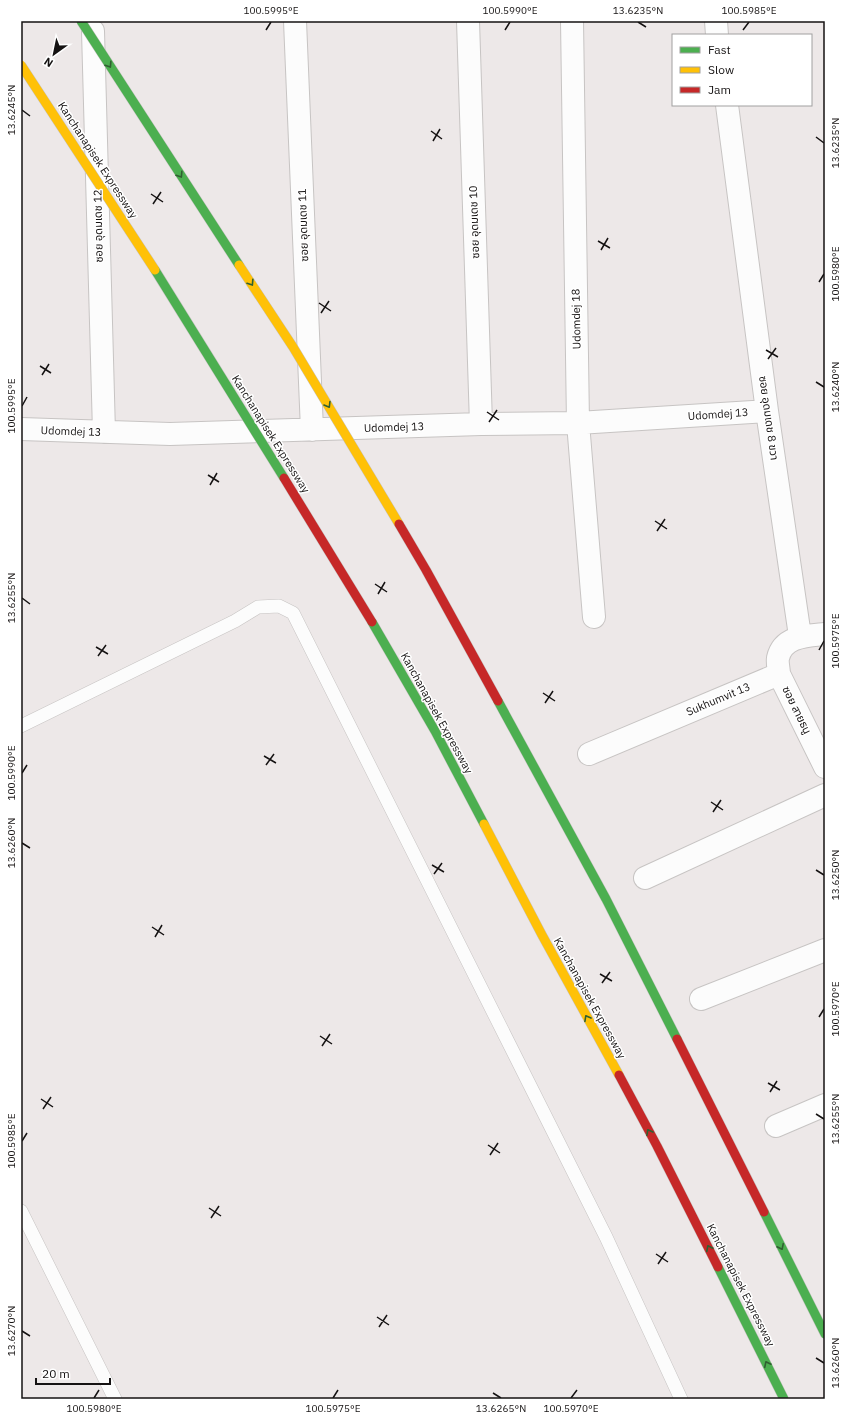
<svg xmlns="http://www.w3.org/2000/svg" width="846" height="1420" font-family="'IBM Plex Sans','Noto Sans Thai',sans-serif">
	<rect width="100%" height="100%" fill="#ede8e8"/>
	<g fill="none" stroke-linecap="round" stroke-linejoin="round">
		<g stroke="#c7c4c3" stroke-width="14">
			<path id="lane" d="M21,726L235,621L258,607L279,606L293,613L606,1237L681,1399
				M21,1211L115,1399"/>
		</g>
		<g stroke="#c7c4c3" stroke-width="24">
			<path id="street" d="M295,21L312,430
				M468,21L481,424
				M572,21L578,423L594,617
				M716,21L717,35
				M93,31L104,432
				M727,105L767,411L800,636
				M21,429L170,434L481,424L578,423L767,411
				M825,634C807,636 783,636 778,658C777,663 779,669 779,674L825,767
				M589,754L779,674
				M645,878L825,795
				M701,999L825,950
				M776,1126L825,1105"/>
		</g>
		<g stroke="#c7c4c3" stroke-width="10">
			<path id="fast" d="M764,1212L825,1334"/>
		</g>
		<use href="#lane" stroke="#fcfcfc" stroke-width="13"/>
		<use href="#street" stroke="#fcfcfc" stroke-width="22"/>
		<use href="#fast" stroke="#4caf50" stroke-width="9"/>
		<g stroke="#c7c4c3" stroke-width="10" stroke-linecap="butt">
			<path id="fast-bridge" d="M81,21L239,265
				M155,270L284,478
				M372,622L435,731L484,824
				M498,701L606,899L677,1039
				M718,1267L784,1399"/>
		</g>
		<g stroke="#c7c4c3" stroke-width="10" stroke-linecap="butt">
			<path id="slow-bridge" d="M21,65L155,270
				M239,265L293,347L399,524
				M484,824L542,935L619,1075"/>
		</g>
		<g stroke="#c7c4c3" stroke-width="10" stroke-linecap="butt">
			<path id="jam-bridge" d="M284,478L372,622
				M399,524L426,570L498,701
				M677,1039L764,1212
				M619,1075L657,1146L718,1267"/>
		</g>
		<use href="#fast-bridge" stroke="#4caf50" stroke-width="9"/>
		<use href="#slow-bridge" stroke="#ffc107" stroke-width="9"/>
		<use href="#jam-bridge" stroke="#c62828" stroke-width="9"/>
	</g>
	<defs><path id="oneway-chevron" d="M-2-3.5L2.5 0L-2 3.5" fill="none" stroke-width="1.6" stroke-linecap="round" stroke-linejoin="round"/></defs>
	<g stroke="#306031">
		<use href="#oneway-chevron" transform="translate(109 65) rotate(57)"/>
		<use href="#oneway-chevron" transform="translate(180 175) rotate(57)"/>
		<use href="#oneway-chevron" transform="translate(251 283) rotate(57)"/>
		<use href="#oneway-chevron" transform="translate(328 405) rotate(59)"/>
		<use href="#oneway-chevron" transform="translate(587 1018) rotate(-119)"/>
		<use href="#oneway-chevron" transform="translate(649 1132) rotate(-119)"/>
		<use href="#oneway-chevron" transform="translate(781 1247) rotate(64)"/>
		<use href="#oneway-chevron" transform="translate(709 1248) rotate(-117)"/>
		<use href="#oneway-chevron" transform="translate(767 1364) rotate(-116)"/>
	</g>
	<path fill="none" stroke="#151212" stroke-width="1.5" d="M638,22L646,27M266,30L271,22M505,30L510,22M743,30L749,22M22,110L30,116M431,131L442,139M816,137L824,143M433,141L440,129M151,194L163,202M153,204L161,192M598,241L610,248M601,250L608,238M819,282L824,274M319,303L331,311M321,313L329,301M766,350L778,357M768,359L776,348M40,366L51,373M42,375L49,364M816,382L824,387M22,406L27,397M487,412L499,420M489,422L497,410M208,475L219,482M210,485L217,473M655,521L667,529M657,531L665,519M375,584L387,592M378,594L385,582M22,598L30,604M96,647L108,654M819,650L824,641M98,656L106,645M543,693L555,701M545,703L553,691M264,756L276,763M266,765L274,754M22,773L27,765M711,802L723,810M713,812L721,800M22,843L30,848M432,865L444,872M816,870L824,875M434,874L442,863M152,927L164,935M155,937L162,925M600,974L612,981M602,983L610,972M819,1017L824,1009M320,1036L332,1044M322,1046L330,1034M768,1083L780,1090M770,1092L777,1081M41,1099L53,1107M43,1109L51,1097M816,1114L824,1119M22,1141L27,1133M488,1145L500,1153M490,1155L498,1143M209,1208L221,1216M211,1218L219,1206M656,1254L668,1262M658,1264L666,1252M377,1317L389,1325M379,1327L387,1315M22,1331L30,1336M816,1358L824,1363M493,1393L501,1398M94,1398L99,1390M333,1398L338,1390M571,1398L577,1390"/>
	<g text-anchor="middle" stroke-width="3" stroke-linejoin="round" paint-order="stroke">
		<g font-size="11" fill="#151212" stroke="#fff">
			<text transform="translate(98 160) rotate(57)" y="4">Kanchanapisek Expressway</text>
			<text transform="translate(474 222) rotate(-92)" y="4">ซอย อุดมเดช 10</text>
			<text transform="translate(303 225) rotate(-92)" y="4">ซอย อุดมเดช 11</text>
			<text transform="translate(98 226) rotate(-91)" y="4">ซอย อุดมเดช 12</text>
			<text transform="translate(576 319) rotate(-91)" y="4">Udomdej 18</text>
			<text transform="translate(718 414) rotate(-4)" y="4">Udomdej 13</text>
			<text transform="translate(769 418) rotate(82)" y="4">ซอย อุดมเดช 8 ขวา</text>
			<text transform="translate(394 427) rotate(-2)" y="4">Udomdej 13</text>
			<text transform="translate(71 431) rotate(2)" y="4">Udomdej 13</text>
			<text transform="translate(271 434) rotate(58)" y="4">Kanchanapisek Expressway</text>
			<text transform="translate(718 699) rotate(-23)" y="4">Sukhumvit 13</text>
			<text transform="translate(797 710) rotate(64)" y="4">ซอย สายธนู</text>
			<text transform="translate(437 713) rotate(61)" y="4">Kanchanapisek Expressway</text>
			<text transform="translate(590 998) rotate(61)" y="4">Kanchanapisek Expressway</text>
			<text transform="translate(741 1285) rotate(63)" y="4">Kanchanapisek Expressway</text>
		</g>
	</g>
	<rect width="846" height="1420" fill="none" stroke="#ffffff" stroke-width="44"/>
	<rect x="672" y="34" width="140" height="72" fill="#ffffff" stroke="#a1a0a0"/>
	<rect x="680" y="47" width="20" height="6" fill="#4caf50" stroke="#a1a0a0"/>
	<text x="708" y="54" font-size="12" fill="#151212">Fast</text>
	<rect x="680" y="67" width="20" height="6" fill="#ffc107" stroke="#a1a0a0"/>
	<text x="708" y="74" font-size="12" fill="#151212">Slow</text>
	<rect x="680" y="87" width="20" height="6" fill="#c62828" stroke="#a1a0a0"/>
	<text x="708" y="94" font-size="12" fill="#151212">Jam</text>
	<g transform="translate(54 54) rotate(213)" stroke="#ffffff" stroke-width="3" paint-order="stroke">
	<path d="M0-3L7 15L0 10L-7 15Z" fill="#151212"/>
	<text y="-6" font-size="11" font-weight="bold" text-anchor="middle" fill="#151212">N</text>
	</g>
	<path d="M36 1378v6h74v-6" fill="none" stroke="#151212" stroke-width="2"/>
	<text x="42" y="1378" font-size="12" fill="#151212" stroke="#ffffff" stroke-width="3" paint-order="stroke">20 m</text>
	<rect x="22" y="22" width="802" height="1376" fill="none" stroke="#151212" stroke-width="1.5"/>
	<g font-size="10" text-anchor="middle" fill="#151212">
		<text x="271" y="14">100.5995°E</text>
		<text x="510" y="14">100.5990°E</text>
		<text x="638" y="14">13.6235°N</text>
		<text x="749" y="14">100.5985°E</text>
		<text transform="translate(11 110) rotate(-90)" y="4">13.6245°N</text>
		<text transform="translate(835 143) rotate(-90)" y="4">13.6235°N</text>
		<text transform="translate(835 274) rotate(-90)" y="4">100.5980°E</text>
		<text transform="translate(835 387) rotate(-90)" y="4">13.6240°N</text>
		<text transform="translate(11 406) rotate(-90)" y="4">100.5995°E</text>
		<text transform="translate(11 598) rotate(-90)" y="4">13.6255°N</text>
		<text transform="translate(835 641) rotate(-90)" y="4">100.5975°E</text>
		<text transform="translate(11 773) rotate(-90)" y="4">100.5990°E</text>
		<text transform="translate(11 843) rotate(-90)" y="4">13.6260°N</text>
		<text transform="translate(835 875) rotate(-90)" y="4">13.6250°N</text>
		<text transform="translate(835 1009) rotate(-90)" y="4">100.5970°E</text>
		<text transform="translate(835 1119) rotate(-90)" y="4">13.6255°N</text>
		<text transform="translate(11 1141) rotate(-90)" y="4">100.5985°E</text>
		<text transform="translate(11 1331) rotate(-90)" y="4">13.6270°N</text>
		<text transform="translate(835 1363) rotate(-90)" y="4">13.6260°N</text>
		<text x="94" y="1412">100.5980°E</text>
		<text x="333" y="1412">100.5975°E</text>
		<text x="501" y="1412">13.6265°N</text>
		<text x="571" y="1412">100.5970°E</text>
	</g>
</svg>
